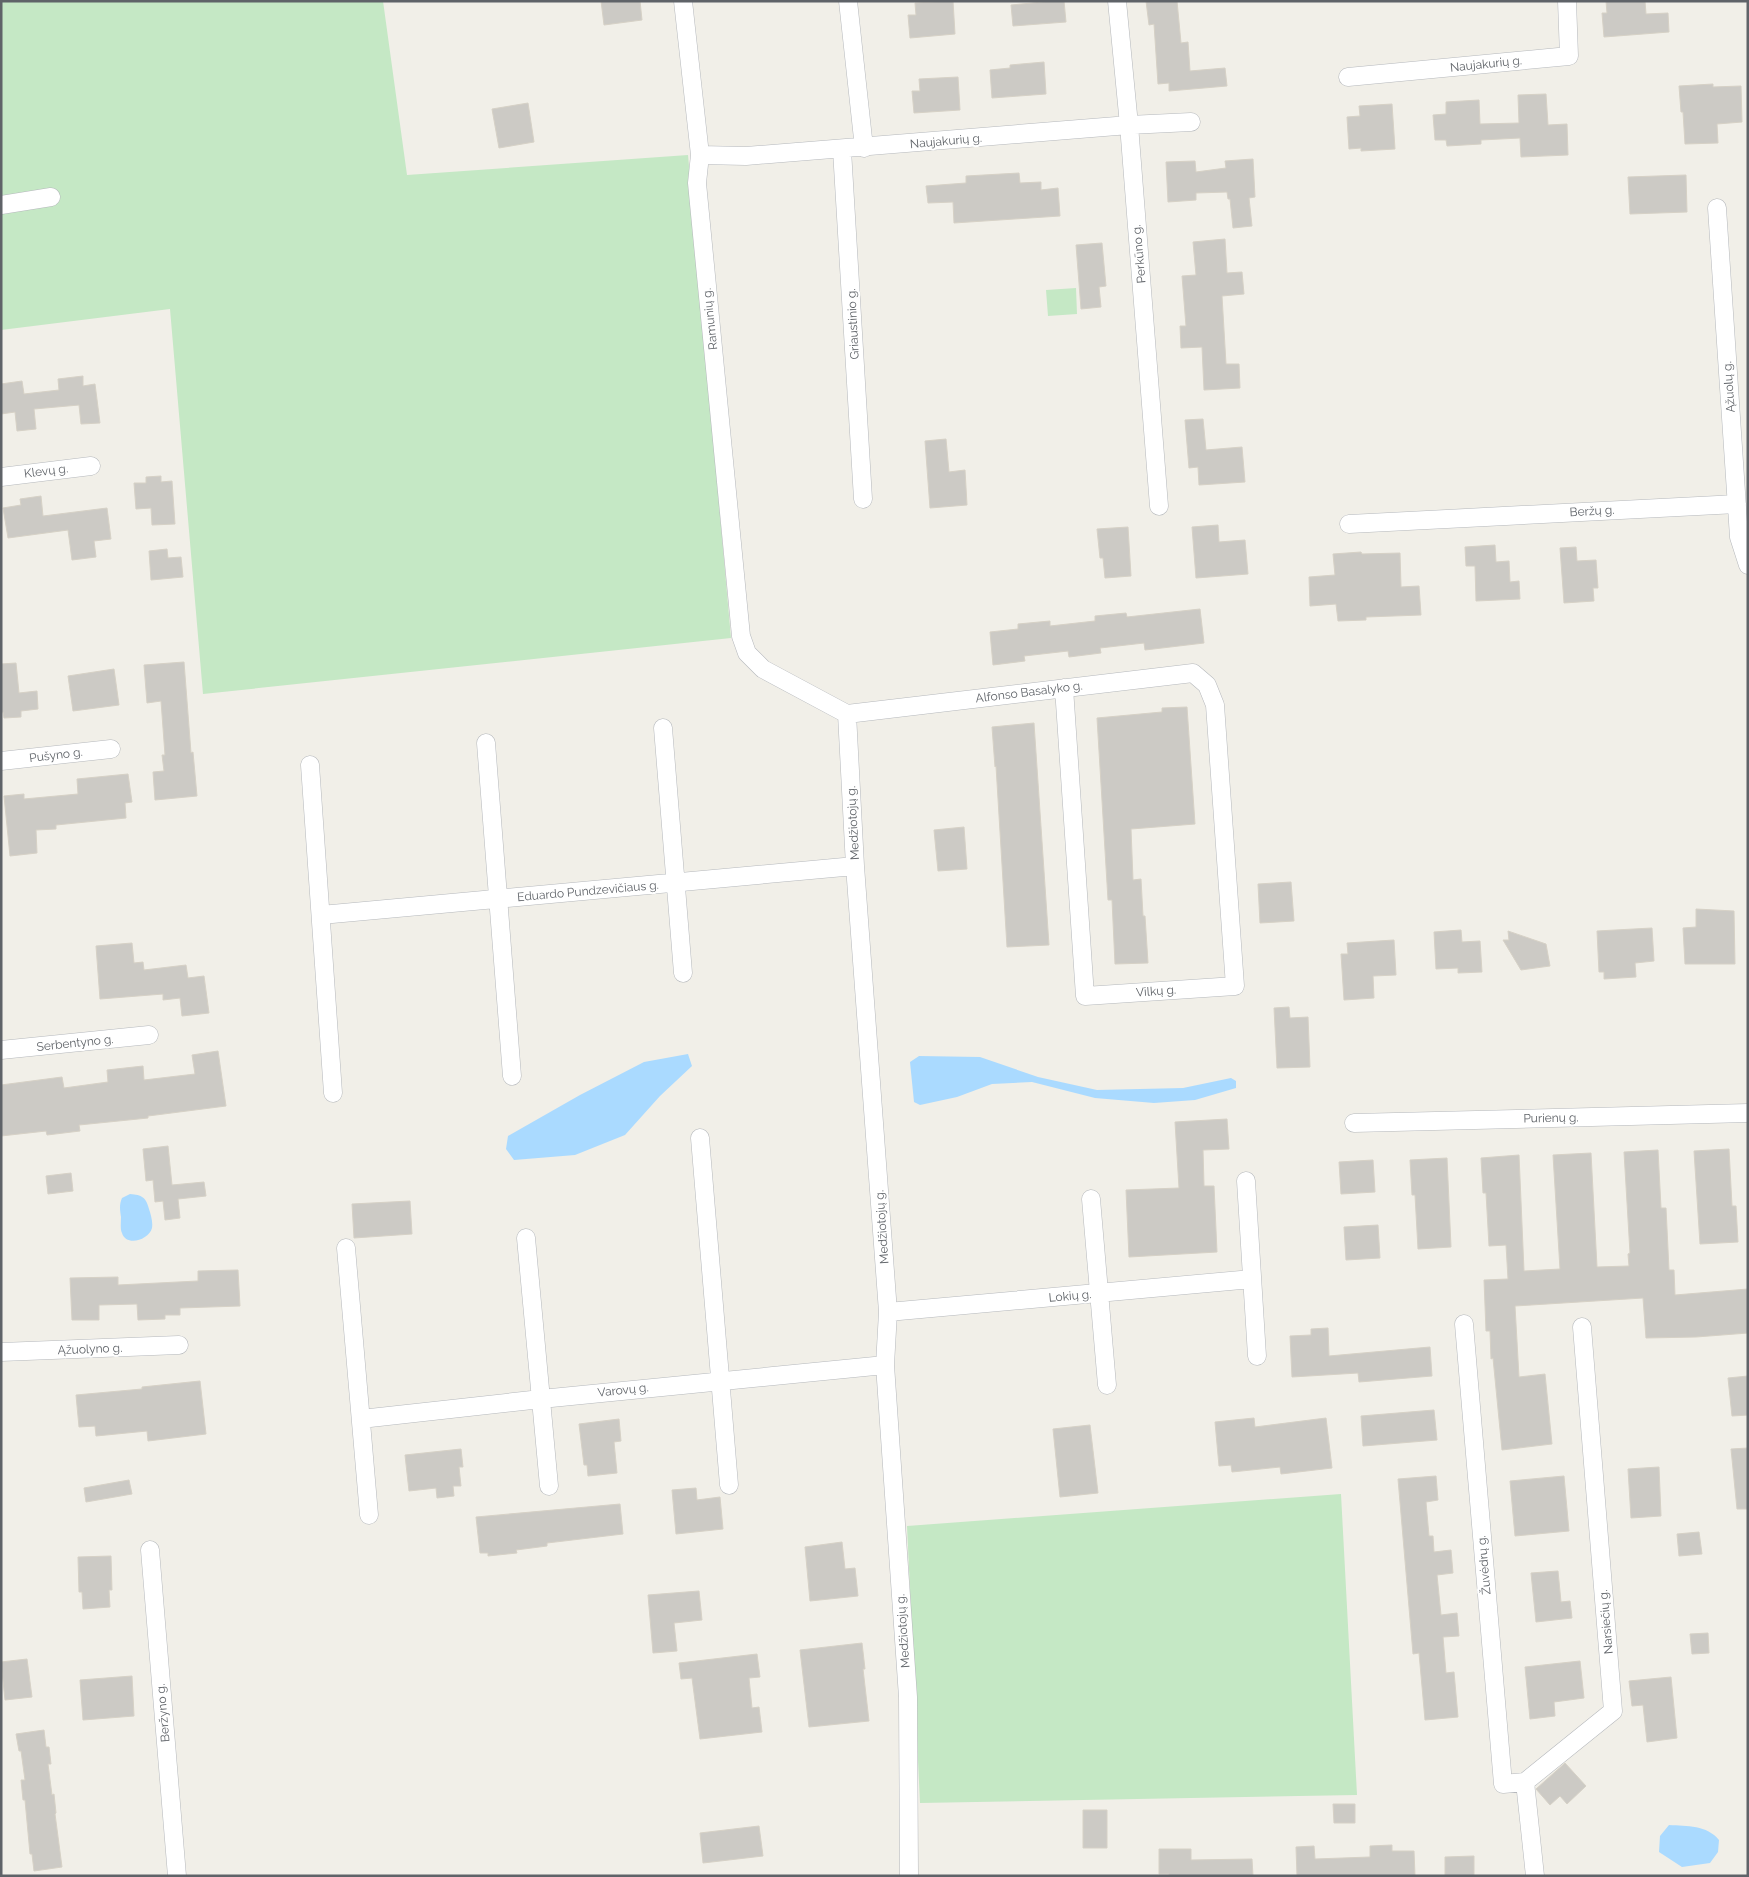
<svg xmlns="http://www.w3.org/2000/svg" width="1749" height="1877" font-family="Raleway,sans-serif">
	<rect width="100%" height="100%" fill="#f1efe8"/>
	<path fill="#c5e8c5" d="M1,1H383L407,175L688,155L731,638L203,694L170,309L1,330Z
		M1076,288L1077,314L1048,316L1046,290Z
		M1341,1494L1357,1795L920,1803L907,1526Z"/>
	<path fill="#aadaff" d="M688,1054L692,1066L660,1096L625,1135L575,1155L514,1160L506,1149L508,1136L580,1095L644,1062Z
		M919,1056L980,1057L1038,1077L1097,1090L1183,1088L1231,1078L1236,1081V1088L1195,1100L1154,1103L1095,1098L1032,1082L992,1084L957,1097L920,1105L914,1102L910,1062Z
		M130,1194C142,1195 146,1197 149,1209C151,1215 153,1222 152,1228C149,1240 126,1247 122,1233C120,1229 121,1222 121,1217C120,1210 119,1205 122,1198Z
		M1669,1825C1687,1826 1707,1825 1719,1840L1718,1852L1710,1863L1682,1867L1659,1852L1660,1836Z"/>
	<path fill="#cccac5" stroke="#d6d1c6" d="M601,1H640L642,20L604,25Z
		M953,1L955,34L910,38L908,15H916L915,3Z
		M1053,1H1064L1066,22L1013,26L1011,5Z
		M1146,1H1177L1181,43L1188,42L1190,71L1225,68L1227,86L1169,91V83L1158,84L1154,24L1149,25Z
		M1606,1H1645L1646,14L1668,13L1669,32L1604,37L1602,13H1607Z
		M1044,62L1046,94L992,98L990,70L1010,68V65Z
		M958,77L960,110L914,113L912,91H920L919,79Z
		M1713,84V87L1741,86L1742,122L1717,124L1718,143L1685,144L1683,112H1681L1679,86Z
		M1546,94L1548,125L1567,124L1568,155L1521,157L1520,138L1481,140V144L1447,146L1446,140H1435L1433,115L1446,114V102L1479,100L1480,124L1519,123L1518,95Z
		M528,103L534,142L499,148L492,109Z
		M1392,104L1395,149L1361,151V148L1349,149L1347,117L1360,116L1359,106Z
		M1253,159L1255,197L1249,198L1252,226L1233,228L1230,199H1228L1227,192L1196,193V200L1168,202L1166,162L1195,161L1196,172L1226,168L1225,161Z
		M1019,173L1020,183L1041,182V190L1058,188L1060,216L954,223L953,202L928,203L926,186L966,183V176Z
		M1686,175L1687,212L1630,214L1628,177Z
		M1225,239L1227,273L1242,272L1244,294L1222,296L1226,364H1239L1240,388L1204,390L1202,347L1181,348L1180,326H1186L1182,276L1196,275L1193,242Z
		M1102,243L1106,286L1099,287L1101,307L1081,309L1076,245Z
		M83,376V386L95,384L100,423L81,424L79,405L34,409L36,429L17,431L15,412L1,414V384L22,381L24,394L59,390L58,379Z
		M1203,419L1206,450L1242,447L1245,482L1199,485L1198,467L1189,468L1185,420Z
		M946,439L949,472L965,470L967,505L930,508L925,441Z
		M161,476V482L172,481L175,524L152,525L151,508L136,509L134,483H146V477Z
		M41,496L43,516L107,508L111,539L94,541L96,557L72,560L68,530L8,538L3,508L21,505L20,499Z
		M1218,525L1219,542L1245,540L1248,574L1196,578L1192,527Z
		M1128,527L1131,576L1105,578L1103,558H1100L1097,529Z
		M1495,545L1496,562L1509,561L1510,582L1519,581L1520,599L1476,601L1475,566H1466L1465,547Z
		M1576,547L1577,561L1596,560L1598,588H1593L1594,601L1564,603L1560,548Z
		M167,549L168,558L181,557L183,577L151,580L149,551Z
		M1361,552L1362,554L1400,553L1401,587L1419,586L1421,615L1366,617V620L1338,621L1336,604L1310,606L1309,577L1335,575L1333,554Z
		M1200,609L1204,643L1145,650L1144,643L1100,648L1101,653L1069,657L1068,651L1024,656L1025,661L993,665L990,632L1018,629V624L1050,621V626L1095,621V616L1126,613L1127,617Z
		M184,662L191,753L193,752L197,796L155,800L153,772L164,771L162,755H165L161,701L147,703L144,665Z
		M16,663L19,693L37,691L38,709L21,711V717L4,718L3,712H1V664Z
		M114,669L119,705L73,711L68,676Z
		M1187,707L1195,824L1131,829L1133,880L1141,879L1143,916H1145L1148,963L1115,964L1112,900H1108L1097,718L1162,712V708Z
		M1034,723L1049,945L1007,947L996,766L995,767L992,727Z
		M128,774L132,802L125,803L126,818L56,825V829L36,830L37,853L10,856L4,796L24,794V799L78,794L77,779Z
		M964,827L967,869L938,871L934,830Z
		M1291,882L1294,921L1260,923L1258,884Z
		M1696,909L1734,911L1735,964H1685L1683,928L1696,927Z
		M1652,928L1654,961L1635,963L1636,977L1604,979V972H1599L1597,931Z
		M1461,930L1462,942L1480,941L1482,972L1458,973V968L1436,969L1434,932Z
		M1508,931L1546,944L1550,966L1521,970L1503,940H1509Z
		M1394,940L1396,975L1373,976L1374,998L1344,1000L1341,954H1348L1347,943Z
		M132,943L134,963L143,962L144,970L186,965L188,978L204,976L209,1013L182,1016L180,998L163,1000V994L100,999L96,946Z
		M1289,1007L1290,1018L1308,1017L1310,1067L1277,1068L1274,1008Z
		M218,1051L226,1106L148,1116V1118L79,1125L80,1131L47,1135L46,1131L1,1136V1085L62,1077L64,1088L108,1082L107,1070L143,1066L144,1080L195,1074L192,1055Z
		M1227,1119L1229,1149L1203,1150L1204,1186H1214L1217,1252L1129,1257L1126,1190L1179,1188L1175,1122Z
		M168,1146L172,1185L204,1182L206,1196L178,1199L180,1218L165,1220L163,1201L155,1202L153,1180L146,1181L143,1149Z
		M1729,1149L1732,1206H1736L1738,1242L1700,1244L1694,1151Z
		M1658,1150L1661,1208H1666L1669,1270H1674L1675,1295L1748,1289V1333L1696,1337L1646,1338L1643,1298L1515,1306L1519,1377L1545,1374L1552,1444L1502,1450L1493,1358L1491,1359L1490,1331H1486L1484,1280L1508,1279L1506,1245L1489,1246L1486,1193H1483L1481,1158L1519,1155L1524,1271L1560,1269L1553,1155L1591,1153L1597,1267L1629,1266L1628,1254L1630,1253L1624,1152Z
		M1447,1158L1451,1247L1418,1249L1415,1195H1412L1410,1160Z
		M1373,1160L1375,1192L1341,1194L1339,1162Z
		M71,1173L73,1191L48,1194L46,1176Z
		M410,1201L412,1234L354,1238L352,1204Z
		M1378,1225L1380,1258L1346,1260L1344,1227Z
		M238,1270L240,1306L180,1308V1315H165V1319L138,1320L137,1304L99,1305V1320H72L70,1278L118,1277V1285L198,1281V1271Z
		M1328,1328L1329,1356L1430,1347L1432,1376L1359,1382L1358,1373L1292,1377L1290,1336L1311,1335V1329Z
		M1748,1376V1415L1732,1416L1728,1378Z
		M200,1381L206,1434L148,1441L147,1431L96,1436L95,1426L79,1427L76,1395L142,1389V1387Z
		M1434,1410L1437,1440L1363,1446L1361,1416Z
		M1254,1418L1255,1427L1326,1418L1332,1468L1281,1474L1280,1467L1232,1472L1231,1465L1219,1466L1215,1422Z
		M619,1419L621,1441L614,1442L617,1473L588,1476L587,1465H584L579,1424Z
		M1090,1425L1098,1493L1060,1497L1053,1429Z
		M1748,1448V1509H1737L1731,1449Z
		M461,1449L463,1467H459L461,1486H453L454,1496L437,1498L436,1488L409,1491L405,1455Z
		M1659,1467L1661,1516L1631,1518L1628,1469Z
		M1436,1476L1438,1500L1426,1502L1429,1536H1433L1434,1552L1451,1550L1453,1573L1437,1575L1441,1615L1457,1613L1459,1636L1443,1637L1446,1673L1454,1672L1458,1717L1425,1720L1419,1653L1413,1654L1398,1479Z
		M1564,1476L1569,1531L1515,1536L1510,1481Z
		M129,1480L132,1494L86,1502L84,1488Z
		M696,1488L697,1500L720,1497L723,1529L676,1534L672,1490Z
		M620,1504L623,1534L547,1543V1546L516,1550L517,1553L488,1556V1553H480L476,1517Z
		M1699,1532L1702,1554L1679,1556L1677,1534Z
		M842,1542L845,1569L855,1568L858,1596L810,1601L805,1547Z
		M111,1556L112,1590H109L110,1607L83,1609L82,1592H79L78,1557Z
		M1558,1571L1561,1602L1570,1601L1572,1618L1536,1622L1531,1573Z
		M699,1591L702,1620L674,1623L677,1651L653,1653L648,1595Z
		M1708,1633L1709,1653L1692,1654L1690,1634Z
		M862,1643L865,1669H863L869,1721L809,1727L800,1650Z
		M757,1654L760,1677L749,1678L752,1708L759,1707L762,1732L700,1739L692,1678L681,1679L679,1663Z
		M27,1659L32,1697L5,1700L1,1662Z
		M1580,1661L1584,1698L1554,1702L1555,1716L1530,1719L1525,1667Z
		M132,1676L134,1716L83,1720L80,1680Z
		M1671,1677L1677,1738L1647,1742L1643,1705L1632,1706L1629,1681Z
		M44,1730L46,1747H49L51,1764H48L52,1795L54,1794L56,1813L55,1814L62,1867L34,1871L32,1854H30L25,1800H23L21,1780H25L21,1751H19L16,1734Z
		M1565,1763L1586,1786L1567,1804L1560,1796L1550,1805L1536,1789Z
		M1333,1804H1355V1823H1334Z
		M1083,1810H1107V1848H1083Z
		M759,1826L763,1856L703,1863L700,1833Z
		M1392,1845V1851H1414L1415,1876H1297L1296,1847L1314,1846L1315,1859L1370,1857V1846Z
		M1159,1849H1191V1860L1252,1859L1253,1876H1169V1874H1159Z
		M1474,1856V1876H1445V1857Z"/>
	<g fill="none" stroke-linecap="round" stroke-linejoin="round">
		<g stroke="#b5b8bc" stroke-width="19">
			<path id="street" d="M683,1L700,155L697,183L741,636L747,653L763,669L847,714L855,866L888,1312L885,1365L908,1697L909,1876
				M848,1L864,148
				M1117,1L1129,125L1159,506
				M1348,77L1569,56L1567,1
				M842,150L863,499
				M700,155L746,156L1129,125L1191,122
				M1,205L51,197
				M1717,208L1739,537L1748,565
				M1,477L91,466
				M1349,524L1737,504
				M847,714L1193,673L1207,685L1215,705L1235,986L1085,996L1064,688
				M663,728L683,973
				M486,743L512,1076
				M1,761L111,749
				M310,765L333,1093
				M321,915L855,866
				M1,1050L149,1035
				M1354,1123L1748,1113
				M700,1138L729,1485
				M1246,1181L1257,1356
				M1091,1199L1107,1385
				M526,1238L549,1486
				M346,1248L369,1515
				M888,1312L1252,1279
				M1464,1324L1503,1784L1525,1782
				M1,1352L179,1345
				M361,1419L541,1399L885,1365
				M150,1550L177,1876
				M1535,1876L1525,1782L1613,1711L1582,1327"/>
		</g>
		<use href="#street" stroke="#fff" stroke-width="18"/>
	</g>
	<g text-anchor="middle" stroke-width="4" stroke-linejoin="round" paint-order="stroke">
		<g font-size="12" fill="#5f6368" stroke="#fff">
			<text transform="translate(1486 64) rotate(-6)" y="4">Naujakurių g.</text>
			<text transform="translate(946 141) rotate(-5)" y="4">Naujakurių g.</text>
			<text transform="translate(1139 254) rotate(-95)" y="4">Perkūno g.</text>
			<text transform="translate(710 319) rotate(-96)" y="4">Ramunių g.</text>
			<text transform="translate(853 324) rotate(-93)" y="4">Griaustinio g.</text>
			<text transform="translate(1729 387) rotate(-94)" y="4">Ąžuolų g.</text>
			<text transform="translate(46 471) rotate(-7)" y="4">Klevų g.</text>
			<text transform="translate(1592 511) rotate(-3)" y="4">Beržų g.</text>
			<text transform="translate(1029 692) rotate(-7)" y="4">Alfonso Basalyko g.</text>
			<text transform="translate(56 755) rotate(-7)" y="4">Pušyno g.</text>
			<text transform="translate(853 823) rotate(-93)" y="4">Medžiotojų g.</text>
			<text transform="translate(588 891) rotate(-5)" y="4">Eduardo Pundzevičiaus g.</text>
			<text transform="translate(1156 991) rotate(-4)" y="4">Vilkų g.</text>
			<text transform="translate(75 1043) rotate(-6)" y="4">Serbentyno g.</text>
			<text transform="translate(1551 1118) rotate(-1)" y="4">Purienų g.</text>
			<text transform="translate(882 1227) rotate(-94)" y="4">Medžiotojų g.</text>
			<text transform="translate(1070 1296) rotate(-5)" y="4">Lokių g.</text>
			<text transform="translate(90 1349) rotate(-2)" y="4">Ąžuolyno g.</text>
			<text transform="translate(623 1390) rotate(-6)" y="4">Varovų g.</text>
			<text transform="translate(1484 1565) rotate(-95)" y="4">Žuvėdrų g.</text>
			<text transform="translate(1606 1622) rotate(-95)" y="4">Narsiečių g.</text>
			<text transform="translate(903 1631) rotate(-94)" y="4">Medžiotojų g.</text>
			<text transform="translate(163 1713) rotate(-95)" y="4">Beržyno g.</text>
		</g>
	</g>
	<rect width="1749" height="1877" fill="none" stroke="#5f6368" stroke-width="5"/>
</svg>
